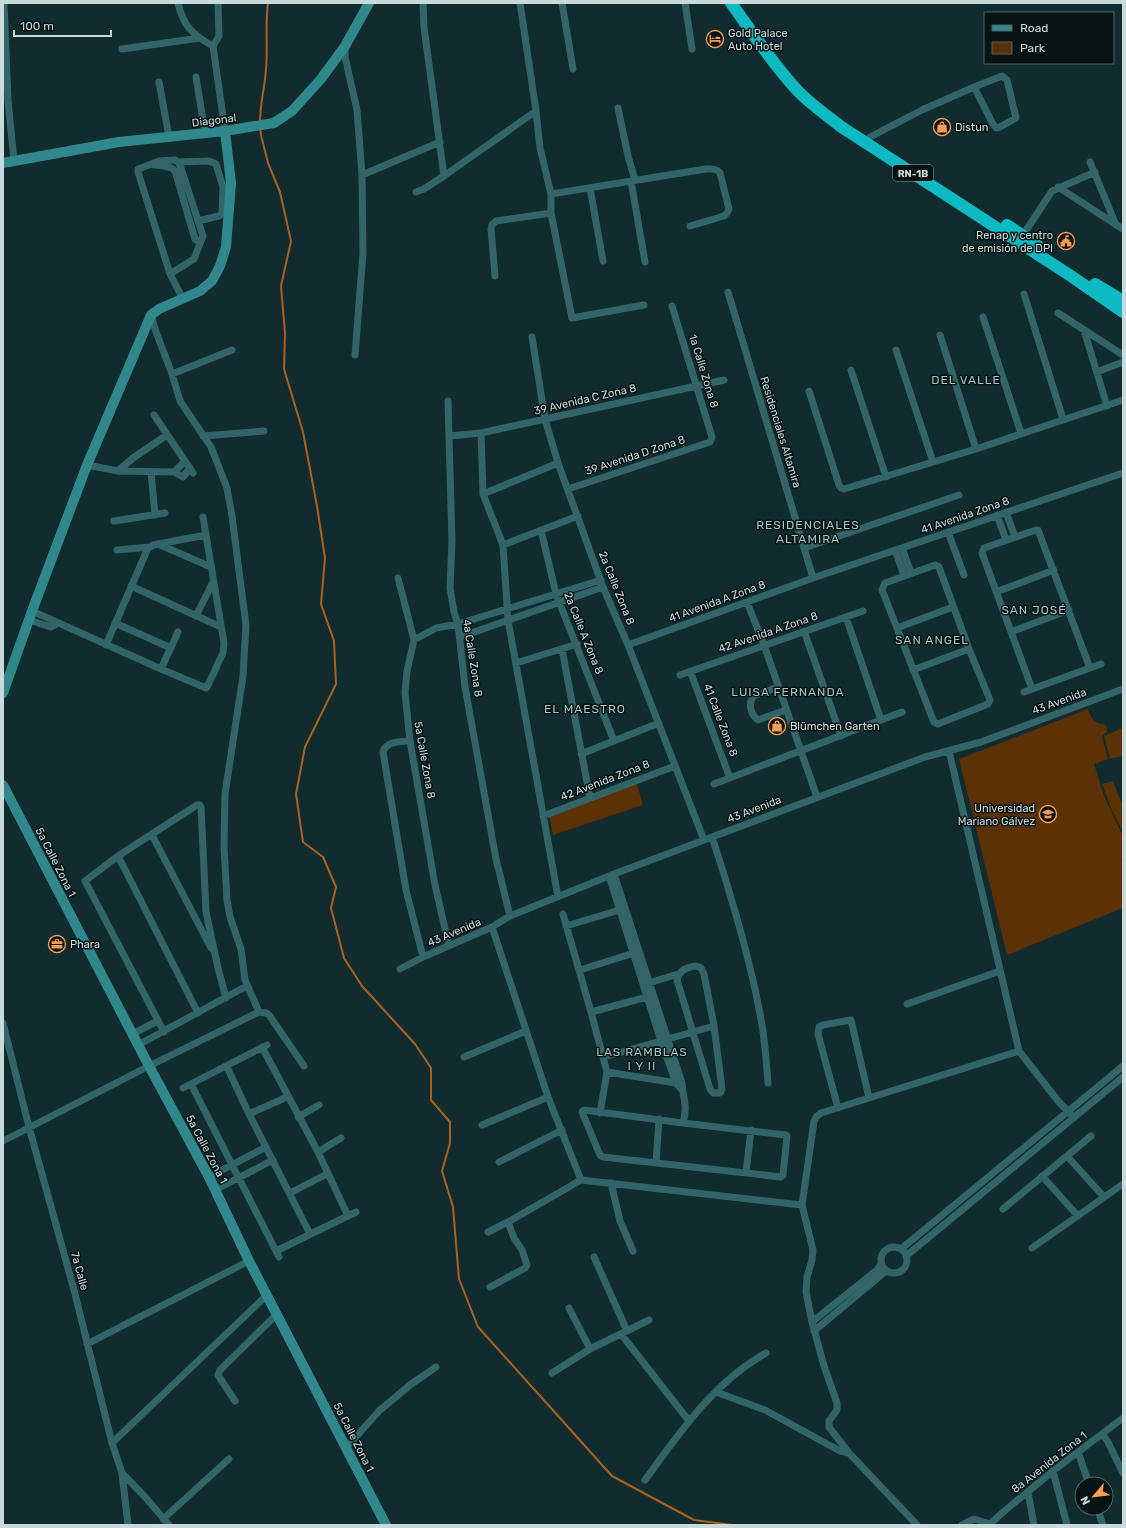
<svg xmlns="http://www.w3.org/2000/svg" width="1126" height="1528" font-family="Rubik,sans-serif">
	<rect width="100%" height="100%" fill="#102c2e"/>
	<path fill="#5c3106" d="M1088,709C1090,715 1093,723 1101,724C1107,725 1102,722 1107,727V732L1103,735L1102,737L1108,759L1094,764L1104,796L1123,836V858L1121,860L1123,867V908L1007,955L959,759Z
		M1123,728V756L1110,759L1104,736Z
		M636,781L643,805L553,835L549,813Z
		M1113,781L1123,807V832L1112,811L1102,784Z"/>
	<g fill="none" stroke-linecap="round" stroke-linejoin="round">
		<path stroke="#a9621f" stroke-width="2" d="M260,122C260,104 265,86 266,69C268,47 265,25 268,3
			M260,128L261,135L268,163L280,192L291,241L281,286L285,333L284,369L303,432L317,506L325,558L321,604L334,641L336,684L305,747L296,794L303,842L323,857L336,887L331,908L344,958L362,986L415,1044L431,1068V1100L450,1122V1143L442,1171L453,1207L459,1279L478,1327L612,1476L694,1520L732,1525"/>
		<path stroke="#336568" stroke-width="7" d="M4,3L8,100L14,161
			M178,3C183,26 193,35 213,46
			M218,3L219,36L213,46L225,131
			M520,3L536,111L540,148L551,194V213L572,318L644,305
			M562,3L573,69
			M685,3L692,49
			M345,46V57L357,110L362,175L363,253L355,355
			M122,49L200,38
			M196,77L205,133
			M159,82L169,137
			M618,108L628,156L635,180
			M870,137L922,110L974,87L1002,76L1007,80L1016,118L1000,127L996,128L993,124L974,87
			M175,160L178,162L181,168L203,236L194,259L170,274L138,172V169L141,168L159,161Z
			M178,162L209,161L216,164L223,187L222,213L219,216L198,221
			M1090,162L1116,225
			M151,164C159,166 170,165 175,171L195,239L200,243
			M362,175L440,142
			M444,176L536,111
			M631,181L645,262
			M1058,187L1123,229
			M590,188L603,261
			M416,192L424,189L444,176L424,27L423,3
			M551,194L706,169C712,169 716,168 720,173L729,209L727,213L724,216L690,226
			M1023,235L1052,191L1095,172
			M170,274L183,299
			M495,276L491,229L492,225L496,221L551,213
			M728,292L813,578
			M1024,294L1063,419
			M1058,313L1123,355
			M151,315L156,332L172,374L180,401L211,447L227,488L232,516L246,625L243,676L225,794L224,847L227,900L230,917L241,949L245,980L259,1012L266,1013L269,1015L304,1066
			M983,317L1021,433
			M1084,330L1107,406
			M940,335L976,449
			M532,337L545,419L558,463L603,587L628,645L704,840
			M896,350L933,462
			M851,370L886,477
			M1097,372L1123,362
			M172,374L232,350
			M809,391L839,485L841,488L844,489L976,449L1123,400
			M448,401L452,541L450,588L454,612L458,624L465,687L496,859L510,916
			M154,415L193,473
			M481,433L483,494L503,545L508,620L558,897
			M203,436L264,431
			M450,436L481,433L724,380
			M87,465L118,471L174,472L183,477L190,468
			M118,471L133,458L167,435
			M151,472L155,515
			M174,472L185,461
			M568,489L710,442L712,437L672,306
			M483,494L558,463
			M1006,512L1015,537
			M997,515L1006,540
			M114,521L165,513
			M541,530L556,594L614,741
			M948,532L964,575
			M158,544L211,567
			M503,545L578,516
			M804,548L959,495
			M902,548L911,573
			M117,550L150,547
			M895,550L904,575
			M935,565L939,567L969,649L990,700L988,704L938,724L934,722L882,590L885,583Z
			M398,578L414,640L407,671L405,693L410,741L435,885L449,946
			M131,586L221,627
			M996,592L1054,570
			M747,602L764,645L817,797
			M32,611L161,669L206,688L208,685L223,653L224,643L203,517
			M196,616L213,582
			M846,617L881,720
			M29,620L51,627L58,623
			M115,623L171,648
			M897,628L953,607
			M804,631L841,736
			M1011,632L1069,610
			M460,637L603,587
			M414,640L436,628L458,624L601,580
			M106,645L148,548L153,545L206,535
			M628,645L813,578L1123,473
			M562,649L590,798
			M516,663L577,644
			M161,669L178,632
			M913,670L969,649
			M690,671L730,778
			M680,675L863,611
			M778,687L754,696C747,703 751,715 758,720L786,710
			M1032,689L982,553L984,548L1036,530H1038L1090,668
			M1024,692L1101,664
			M410,741C400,742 386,741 383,752L406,890L423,957
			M949,751L1019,1051L1058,1101L1074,1118
			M581,754L659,723
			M714,784L902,712
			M543,816L675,766
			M152,835L211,948
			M712,837C731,895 749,954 760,1014C765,1037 766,1060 768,1083
			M118,856L198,1013
			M614,874L682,1083C683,1100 688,1105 683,1123
			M609,876L661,1041L676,1083L681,1089
			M563,914L591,1012L607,1072L600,1113
			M566,926L623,909
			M492,927L548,1097L581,1180
			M696,966L701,968L704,974L714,1026L722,1089L720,1093H713L710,1089L677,980C679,971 686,967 696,966Z
			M400,969L423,957L492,927L510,916L614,874L925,757L981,742L1123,689
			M580,970L637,952
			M649,983L678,974
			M907,1004L1000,971
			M591,1012L651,996
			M3,1023L29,1127L74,1290L112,1443L122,1473L128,1525
			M164,1032L85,881L118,856L197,805H200L201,807L206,912L218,968L226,998
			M132,1034L158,1021
			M138,1045L243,988
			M262,1047L318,1152L348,1216
			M464,1057L526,1031
			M604,1057L714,1026
			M227,1067L249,1114L310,1234
			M607,1072L676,1083
			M191,1084L279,1257
			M183,1088L267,1045
			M838,1108L818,1034L819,1027L823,1025L851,1020L869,1098
			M584,1110L683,1123L786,1135L787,1136L783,1175L781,1177L603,1157L600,1155L582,1112Z
			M249,1114L287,1097
			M298,1117L319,1105
			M482,1125L548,1097
			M3,1141L149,1066L259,1012
			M318,1152L341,1138
			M1067,1156L1104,1197
			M499,1162L562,1130
			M656,1163L659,1119
			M746,1173L751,1130
			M1042,1176L1078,1216
			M209,1177L266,1147
			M611,1183L620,1221L633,1251
			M215,1190L273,1160
			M290,1193L327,1174
			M1003,1209L1091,1136
			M488,1232L508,1222L581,1180L802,1205
			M881 1260a13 13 0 1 1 26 0a13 13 0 1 1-26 0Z
			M1032,1248L1123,1184
			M901,1249L1123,1066
			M276,1251L356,1212
			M906,1256L1123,1077
			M594,1257L627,1331
			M490,1287L525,1268L527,1265L522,1250L514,1238L508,1222
			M569,1308L590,1349
			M812,1322L877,1270L881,1264
			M814,1331L886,1271
			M621,1334L689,1421
			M87,1344L249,1261
			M552,1373L590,1349L649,1320
			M716,1392L765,1410L840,1451L849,1453
			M235,1401L218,1375L220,1370L277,1314
			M1102,1434L1108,1442L1123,1473
			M112,1443L267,1295
			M346,1448L379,1411L410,1385L436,1367
			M1078,1452L1089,1484
			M1053,1471L1067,1525
			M122,1473L146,1498L169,1525
			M645,1480C680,1432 714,1382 766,1353
			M1028,1492L1034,1525
			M1097,1508L1103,1525
			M163,1519L229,1459
			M917,1525L849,1453L829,1427V1421L837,1410V1403L824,1366L812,1322L806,1292L807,1277L812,1260L813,1250L802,1205L814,1121L816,1117L821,1113L1019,1051
			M962,1525L974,1519L990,1524
			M989,1525L1002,1513L1053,1471L1123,1418"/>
		<path stroke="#30888c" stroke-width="10" d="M3,163L119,142L225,131L274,123L292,111L321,79L345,46L369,3
			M3,693L32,611L87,465L151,315L159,309L200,291L212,281L220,266L226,247L231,183L225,131
			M3,785L149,1066L209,1177L249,1261L386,1525"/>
		<path stroke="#0dbac1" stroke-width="12" d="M731,3C752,32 772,63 797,90C809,103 825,114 840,126L1071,276L1123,312
			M1007,225L1038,246
			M1095,284L1123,301"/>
	</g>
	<defs>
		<g id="hotel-ring" transform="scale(0.9)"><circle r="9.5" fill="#071213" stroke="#fb9e50" stroke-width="1.5"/><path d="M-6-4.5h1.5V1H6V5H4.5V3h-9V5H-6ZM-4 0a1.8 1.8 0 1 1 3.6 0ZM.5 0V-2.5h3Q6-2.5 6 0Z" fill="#fb9e50"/></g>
		<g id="shop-ring" transform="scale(0.9)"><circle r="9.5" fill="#071213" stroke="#fb9e50" stroke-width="1.5"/><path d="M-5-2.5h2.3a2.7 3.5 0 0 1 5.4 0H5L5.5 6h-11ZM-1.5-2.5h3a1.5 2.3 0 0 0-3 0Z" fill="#fb9e50"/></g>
		<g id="civic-ring" transform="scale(0.9)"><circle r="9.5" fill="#071213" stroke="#fb9e50" stroke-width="1.5"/><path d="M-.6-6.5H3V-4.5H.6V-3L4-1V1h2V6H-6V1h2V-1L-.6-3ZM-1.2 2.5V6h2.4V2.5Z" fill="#fb9e50"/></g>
		<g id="university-ring" transform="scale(0.9)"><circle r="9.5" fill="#071213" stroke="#fb9e50" stroke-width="1.5"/><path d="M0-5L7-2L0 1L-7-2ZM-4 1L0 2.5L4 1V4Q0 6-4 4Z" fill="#fb9e50"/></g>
		<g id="office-ring" transform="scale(0.9)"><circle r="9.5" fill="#071213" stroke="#fb9e50" stroke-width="1.5"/><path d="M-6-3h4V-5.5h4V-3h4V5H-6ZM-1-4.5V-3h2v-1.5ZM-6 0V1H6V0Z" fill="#fb9e50"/></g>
	</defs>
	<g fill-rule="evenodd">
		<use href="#hotel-ring" x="715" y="39"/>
		<use href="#shop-ring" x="942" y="127"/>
		<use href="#civic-ring" x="1066" y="241"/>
		<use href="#shop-ring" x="777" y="726"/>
		<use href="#university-ring" x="1048" y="814"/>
		<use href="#office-ring" x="57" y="944"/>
	</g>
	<g text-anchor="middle" stroke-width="3" stroke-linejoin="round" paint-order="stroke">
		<rect fill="#071213" stroke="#909e9f" stroke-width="1" x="893" y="165" width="40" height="16" rx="3"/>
		<g font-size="10" font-weight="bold" fill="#cadadb">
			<text x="913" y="177">RN-1B</text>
		</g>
		<g font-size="11" fill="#cadadb" stroke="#071213" text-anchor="start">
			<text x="728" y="37">Gold Palace<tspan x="728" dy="13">Auto Hotel</tspan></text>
			<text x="955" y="131">Distun</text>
			<text x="1053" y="239" text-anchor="end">Renap y centro<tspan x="1053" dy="13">de emisión de DPI</tspan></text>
			<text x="790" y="730">Blümchen Garten</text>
			<text x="1035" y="812" text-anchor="end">Universidad<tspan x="1035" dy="13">Mariano Gálvez</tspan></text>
			<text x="70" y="948">Phara</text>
		</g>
		<g font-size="11" fill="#cadadb" stroke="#071213">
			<text transform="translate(214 120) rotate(-7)" y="4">Diagonal</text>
			<text transform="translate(704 371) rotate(73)" y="4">1a Calle Zona 8</text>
			<text transform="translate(585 399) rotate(-13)" y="4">39 Avenida C Zona 8</text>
			<text transform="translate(781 432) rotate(73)" y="4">Residenciales Altamira</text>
			<text transform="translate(635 455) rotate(-18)" y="4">39 Avenida D Zona 8</text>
			<text transform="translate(965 515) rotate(-19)" y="4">41 Avenida Zona 8</text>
			<text transform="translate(617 588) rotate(68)" y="4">2a Calle Zona 8</text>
			<text transform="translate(717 601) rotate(-20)" y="4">41 Avenida A Zona 8</text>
			<text transform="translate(768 632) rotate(-19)" y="4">42 Avenida A Zona 8</text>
			<text transform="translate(584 633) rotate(68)" y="4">2a Calle A Zona 8</text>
			<text transform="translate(473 658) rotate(81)" y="4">4a Calle Zona 8</text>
			<text transform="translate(1059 701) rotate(-20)" y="4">43 Avenida</text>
			<text transform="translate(721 720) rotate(69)" y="4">41 Calle Zona 8</text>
			<text transform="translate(425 760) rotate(80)" y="4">5a Calle Zona 8</text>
			<text transform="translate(605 780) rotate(-21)" y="4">42 Avenida Zona 8</text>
			<text transform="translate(754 809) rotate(-21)" y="4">43 Avenida</text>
			<text transform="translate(56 862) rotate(63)" y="4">5a Calle Zona 1</text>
			<text transform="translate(454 932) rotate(-23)" y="4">43 Avenida</text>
			<text transform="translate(207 1149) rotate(62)" y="4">5a Calle Zona 1</text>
			<text transform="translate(80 1271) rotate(75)" y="4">7a Calle</text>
			<text transform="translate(354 1437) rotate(63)" y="4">5a Calle Zona 1</text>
			<text transform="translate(1049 1462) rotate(-38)" y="4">8a Avenida Zona 1</text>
		</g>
		<g font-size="12" letter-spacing="1" fill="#a6c6c7" stroke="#071213">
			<text x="966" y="384">DEL VALLE</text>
			<text x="808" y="529">RESIDENCIALES<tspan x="808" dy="14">ALTAMIRA</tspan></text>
			<text x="1034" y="614">SAN JOSÉ</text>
			<text x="932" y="644">SAN ANGEL</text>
			<text x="788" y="696">LUISA FERNANDA</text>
			<text x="585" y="713">EL MAESTRO</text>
			<text x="642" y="1056">LAS RAMBLAS<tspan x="642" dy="14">I Y II</tspan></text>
		</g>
	</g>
	<rect width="1126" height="1528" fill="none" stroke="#cadadb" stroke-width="8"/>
	<rect x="984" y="12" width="130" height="52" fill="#071213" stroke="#556263"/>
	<rect x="992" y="25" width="20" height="6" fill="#30888c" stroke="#556263"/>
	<text x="1020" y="32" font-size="12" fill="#cadadb">Road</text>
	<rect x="992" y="42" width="20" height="12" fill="#5c3106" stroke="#556263"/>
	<text x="1020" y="52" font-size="12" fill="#cadadb">Park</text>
	<g transform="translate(1094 1496) rotate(242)"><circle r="19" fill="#071213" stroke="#556263"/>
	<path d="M0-3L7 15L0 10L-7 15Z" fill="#fb9e50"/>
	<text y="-6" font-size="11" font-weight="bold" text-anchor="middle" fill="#cadadb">N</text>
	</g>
	<path d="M14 30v6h97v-6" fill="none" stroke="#cadadb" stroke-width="2"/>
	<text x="20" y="30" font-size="12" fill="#cadadb" stroke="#071213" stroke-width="3" paint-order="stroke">100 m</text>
</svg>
